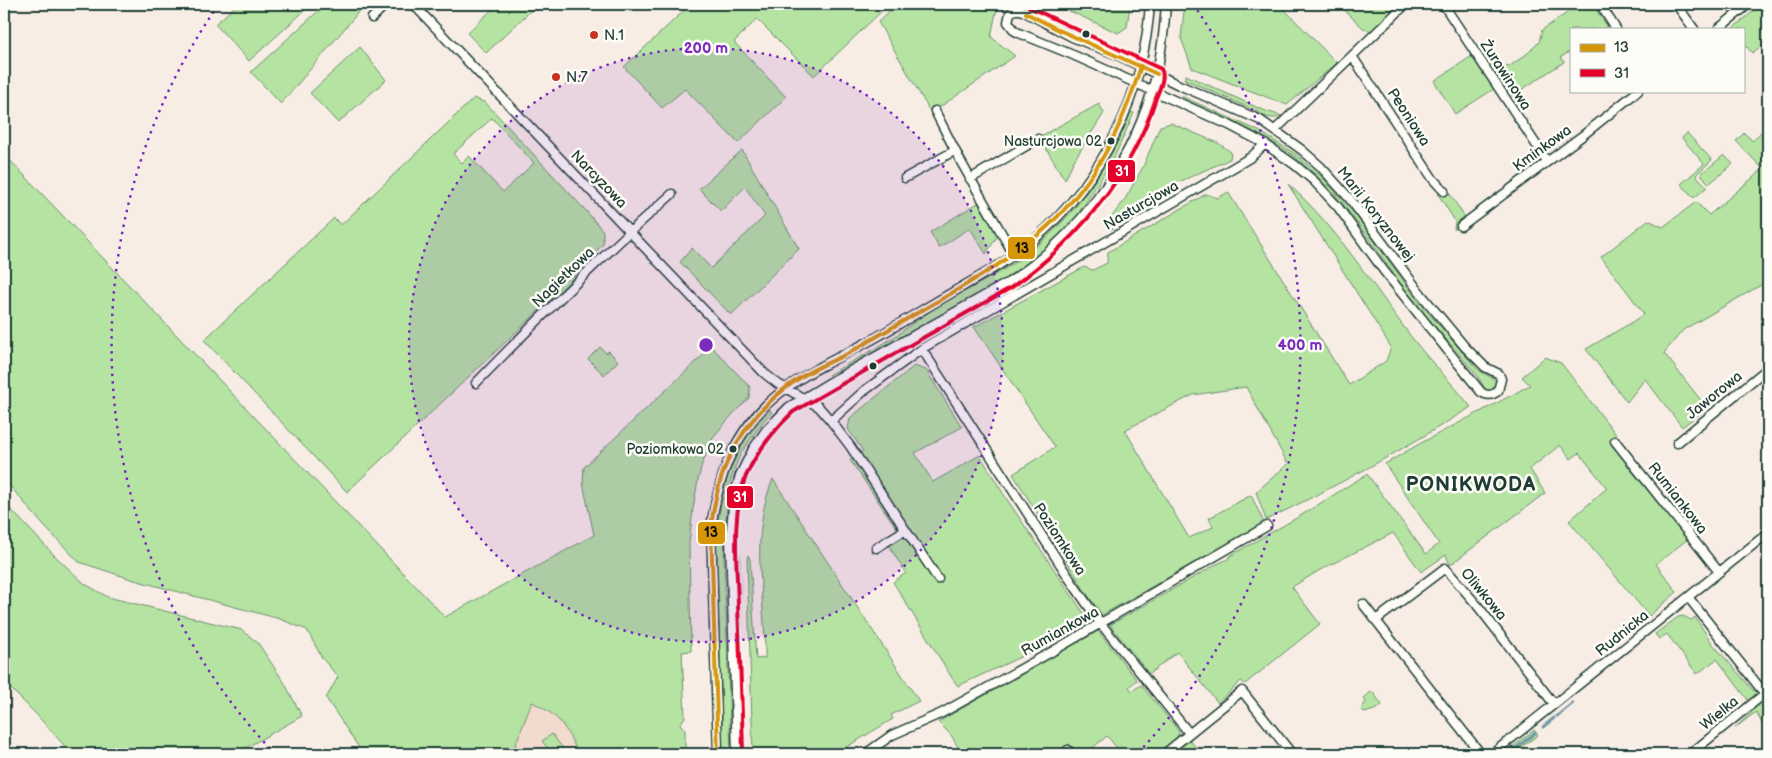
<svg xmlns="http://www.w3.org/2000/svg" width="1772" height="758" font-family="'Balsamiq Sans',sans-serif">
	<rect width="100%" height="100%" fill="#f8ede5"/>
	<filter id="ink" filterUnits="userSpaceOnUse"><feTurbulence type="fractalNoise" baseFrequency=".02" numOctaves="2"/><feDisplacementMap in="SourceGraphic" scale="10" xChannelSelector="R" yChannelSelector="G"/><feConvolveMatrix kernelMatrix="1 2 1 2 8 2 1 2 1" color-interpolation-filters="sRGB"/></filter>
	<g filter="url(#ink)">
		<path fill="#f3dacf" d="M532,702L550,711L564,725L579,754H521L515,746Z"/>
		<path fill="#b4e3a2" stroke="#6a906b" fill-rule="evenodd" d="M238,4H312L249,61L215,24Z
			M326,4H362L356,15L281,104L251,72Z
			M498,4H538L486,53L467,33Z
			M691,4H889L814,76L757,19L734,42L786,97L738,143L685,89L662,108L624,67Z
			M897,4H992L997,8L991,37L1015,56L931,113L878,22Z
			M1054,4H1130L1127,27L1118,33Z
			M1182,4H1279L1337,63L1287,105L1192,68L1181,38L1184,11Z
			M1338,4H1401L1374,32L1363,28Z
			M1580,4H1592L1607,26L1603,29H1571V51L1561,57L1564,62L1512,96L1485,59L1502,68L1510,66L1528,53L1539,42L1542,30Z
			M1762,4H1768V41L1752,53L1743,42V29H1732Z
			M360,47L386,80L338,123L310,93Z
			M1472,56L1494,89L1455,114L1434,81Z
			M1186,75L1263,110L1282,116C1273,120 1266,118 1258,112L1184,79Z
			M1181,96L1259,131L1297,155L1322,177L1357,217L1418,301L1478,370L1496,380L1495,389L1492,391L1485,389L1477,375C1454,347 1428,320 1406,291C1372,244 1341,193 1295,157C1260,131 1220,116 1180,98Z
			M474,98L486,103L587,212L603,231V244L569,282L347,492L204,340L334,218L341,225ZM492,118L534,163L503,192L469,156L462,163L453,154Z
			M1099,104L1104,113L1073,162L1065,180L1039,137Z
			M1131,112L1134,113L1114,158L1074,221L1038,255L1002,281L829,377L828,375C849,363 871,352 891,339C905,330 917,319 932,310C957,295 983,282 1008,267C1065,231 1106,174 1131,112Z
			M1171,123L1218,143L1231,152L1230,159L1179,182L1110,230L1106,224L1124,201L1143,167L1160,126Z
			M1768,124V281L1683,330L1664,353L1707,408L1682,427L1645,379L1627,402L1586,349L1629,324L1644,314L1601,257L1648,220L1663,227L1696,202L1709,215L1763,169L1736,141L1744,133L1753,141Z
			M1687,133L1712,160L1696,175L1707,187L1694,198L1681,184L1704,164L1682,138Z
			M742,150L799,249L731,315L680,262L692,248L711,268L765,216L745,187L721,211L699,189Z
			M5,155L445,617L594,535L583,483L584,467L712,347L750,387L749,398L733,414L714,436L702,464L698,480L693,509L689,543L691,651L682,652L685,717L680,724L685,730V754H579C564,726 562,717 532,702L515,746L520,754H363L326,698L338,677L322,658L307,630L280,619L134,580L79,562L44,526L4,479Z
			M1724,155L1733,164L1709,184L1701,174Z
			M1288,184C1336,226 1371,283 1409,334C1428,360 1452,382 1471,407C1405,449 1337,486 1266,520L1256,492L1288,464L1246,387L1193,395L1125,430L1189,538L1213,527L1209,518L1251,495L1264,523L1102,615L1085,591L1013,474L1055,447L974,327L1084,267L1093,270L1107,263L1108,252L1206,194L1218,198L1228,192L1349,385L1386,361L1391,347Z
			M1446,188L1466,219L1454,230L1455,221L1438,194Z
			M978,203L998,235L986,254L970,228L939,248L930,232Z
			M600,347L606,353L609,351L618,361L604,375L588,359Z
			M1545,357L1561,363L1638,463L1631,470L1688,539L1656,564L1677,592L1649,616L1569,521L1607,488L1579,453L1571,459L1560,445L1530,469L1545,493L1450,565L1446,555L1421,572L1393,533L1320,570L1292,587L1320,624L1245,684L1241,681L1218,703L1177,652L1149,674L1110,625L1217,564L1228,559L1230,556L1300,516L1367,474L1426,554L1439,544L1385,464C1432,435 1482,412 1530,385L1522,377Z
			M914,366L926,370L962,427L915,453L933,482L980,455L1006,498L1091,624L958,686L952,678L893,582L906,573L889,546L902,536L850,460L863,451L848,429L850,418Z
			M770,410L772,412L763,422L741,453L735,467L728,489L724,559L731,754H723L716,547C719,492 730,450 770,410Z
			M773,479L919,701L891,715L893,719L835,754H753L747,559L748,555L750,559L756,659L765,658C766,597 748,539 773,479Z
			M4,502L54,555L85,584L108,597L242,630L258,643L284,682L302,716L235,754H72L34,712L4,682Z
			M740,554L746,754H742L736,559Z
			M1683,616L1691,620L1695,617L1712,643L1753,690L1761,693L1749,703L1748,700L1717,659L1697,674L1667,634L1659,639L1655,634L1678,617Z
			M1098,631L1137,680L1129,687L1132,691L1141,685L1178,730L1179,733L1176,739L1178,741L1162,754H1122L1107,736L1085,754H1079L1069,744L1061,751L1064,754H962L951,735L938,722Z
			M1372,691L1382,705L1377,709L1365,713L1361,709L1366,702L1364,698Z
			M1763,701L1768,710V735L1756,712L1735,728L1752,712L1751,711Z
			M1534,730L1538,735L1512,754H1504Z
			M552,734L567,754H552L542,741Z
			M1190,740L1201,754H1172Z"/>
		<g fill="none" stroke-linecap="round" stroke-linejoin="round">
			<path stroke="#7698aa" stroke-width="3" d="M1557,716L1573,703
				M1543,727L1554,718
				M1509,754L1535,733"/>
			<g stroke="#1f3d34" stroke-width="11">
				<path id="minor" d="M413,4L764,373L778,384L812,403L819,407L831,421L850,446L938,579
					M1443,4L1547,161
					M1600,4L1616,29
					M1676,4L1694,29
					M1015,10H1021L1072,37L1117,55L1179,85L1260,120L1302,150L1320,166L1350,199L1421,294L1465,347L1485,367L1499,374L1501,379L1498,391C1492,396 1487,396 1481,392L1384,271L1338,207L1314,181L1295,165L1265,144L1229,125L1073,55L1019,33L1015,31L1008,22L1010,13Z
					M372,18L386,4
					M1718,29L1749,4
					M1352,56L1433,179L1444,191
					M935,111L961,162L1014,255
					M1275,130L1406,4
					M905,178L954,151
					M970,179L1038,139
					M1461,226L1582,136L1638,91
					M922,349L1071,581L1101,624L1189,733
					M476,383C539,318 604,254 672,194
					M831,421L864,391L923,348L1229,170L1251,157L1265,144
					M1615,441L1719,572
					M1677,443L1768,368
					M876,548L905,530
					M1688,597L1768,698
					M1363,604L1481,754
					M1376,620L1445,568L1477,605L1554,704
					M1068,750L1073,754
					M718,754L711,527C718,480 731,439 766,405C797,375 837,359 875,338C901,323 927,307 953,292C981,276 1010,260 1035,239C1104,179 1144,94 1150,4
					M737,754L730,540L734,496L740,475L753,449L766,430L789,407L834,380L1009,282C1075,239 1130,167 1152,90C1161,62 1164,33 1166,4
					M865,754L892,735L942,713L1053,651L1267,526
					M1164,754L1242,691L1292,754
					M1492,754L1768,533
					M1690,754L1768,691"/>
			</g>
			<use href="#minor" stroke="#fdfcf7" stroke-width="8"/>
			<g stroke="#fdfcf7" stroke-width="8">
				<path id="bus-1" d="M1026,13L1059,30L1157,74
					M718,754L711,527C715,496 722,465 740,438C755,414 778,392 801,377C816,367 833,361 849,353C879,335 910,317 940,300C979,277 1017,255 1049,225C1098,179 1121,129 1141,66"/>
			</g>
			<g stroke="#fdfcf7" stroke-width="8">
				<path id="bus-2" d="M743,754C742,704 740,655 738,605C737,566 731,512 746,476C757,451 773,431 793,412L1012,287C1078,240 1131,176 1156,98C1159,90 1166,77 1161,69L1029,7"/>
			</g>
			<use href="#bus-1" stroke="#d79608" stroke-width="4"/>
			<use href="#bus-2" stroke="#e4002b" stroke-width="4"/>
		</g>
	</g>
	<circle cx="706" cy="345" r="297" fill="#7b2cbf" fill-opacity=".12"/>
	<g fill="none" stroke="#7b2cbf" stroke-width="2.5" stroke-dasharray="2.5 5">
		<circle cx="706" cy="345" r="297"/>
		<path d="M275 754A594 594 0 0 1 219 4M1193 4A594 594 0 0 1 1137 754"/>
	</g>
	<g fill="#1f3d34" stroke="#fdfcf7" stroke-width="2">
		<circle cx="1086" cy="34" r="4.5"/>
		<circle cx="1111" cy="141" r="4.5"/>
		<circle cx="873" cy="366" r="4.5"/>
		<circle cx="733" cy="449" r="4.5"/>
	</g>
	<g fill="#c8321e" stroke="#fdfcf7" stroke-width="2">
		<circle cx="594" cy="35" r="5"/>
		<circle cx="556" cy="77" r="5"/>
	</g>
	<g text-anchor="middle" stroke-width="5" stroke-linejoin="round" paint-order="stroke">
		<g font-size="14" fill="#1f3d34" stroke="#fdfcf7" text-anchor="end">
			<text x="1102" y="146">Nasturcjowa 02</text>
			<text x="724" y="454">Poziomkowa 02</text>
		</g>
		<g font-size="15" fill="#1f3d34" stroke="#fdfcf7" text-anchor="start">
			<text x="604" y="40">N.1</text>
			<text x="566" y="82">N.7</text>
		</g>
		<g font-size="15" fill="#1f3d34" stroke="#fdfcf7">
			<text transform="translate(1506 75) rotate(57)" y="5">Żurawinowa</text>
			<text transform="translate(1409 117) rotate(57)" y="5">Peoniowa</text>
			<text transform="translate(1542 148) rotate(-36)" y="5">Kminkowa</text>
			<text transform="translate(599 179) rotate(46)" y="5">Narcyzowa</text>
			<text transform="translate(1141 205) rotate(-30)" y="5">Nasturcjowa</text>
			<text transform="translate(1376 214) rotate(52)" y="5">Marii Koryznowej</text>
			<text transform="translate(563 277) rotate(-44)" y="5">Nagietkowa</text>
			<text transform="translate(1714 395) rotate(-39)" y="5">Jaworowa</text>
			<text transform="translate(1678 498) rotate(52)" y="5">Rumiankowa</text>
			<text transform="translate(1060 539) rotate(57)" y="5">Poziomkowa</text>
			<text transform="translate(1484 594) rotate(50)" y="5">Oliwkowa</text>
			<text transform="translate(1060 631) rotate(-29)" y="5">Rumiankowa</text>
			<text transform="translate(1622 633) rotate(-39)" y="5">Rudnicka</text>
			<text transform="translate(1719 713) rotate(-39)" y="5">Wielka</text>
		</g>
		<g font-size="20" font-weight="bold" letter-spacing="1" fill="#1f3d34" stroke="#fdfcf7">
			<text x="1471" y="491">PONIKWODA</text>
		</g>
	</g>
	<circle cx="706" cy="345" r="8" fill="#7b2cbf" stroke="#fdfcf7" stroke-width="2.5"/>
	<g font-size="15" text-anchor="middle" font-weight="bold" fill="#7b2cbf" stroke="#fdfcf7" stroke-width="5" stroke-linejoin="round" paint-order="stroke">
		<text x="706" y="53">200 m</text>
		<text x="1300" y="350">400 m</text>
	</g>
	<g stroke="#fdfcf7" stroke-width="2">
		<rect x="1107" y="159" width="29" height="24" rx="5" fill="#e4002b"/>
		<rect x="1007" y="236" width="29" height="24" rx="5" fill="#d79608"/>
		<rect x="726" y="485" width="28" height="24" rx="5" fill="#e4002b"/>
		<rect x="697" y="521" width="29" height="24" rx="5" fill="#d79608"/>
	</g>
	<g font-size="14" text-anchor="middle" font-weight="bold" fill="#fff">
		<text x="1122" y="176">31</text>
		<text x="740" y="502">31</text>
	</g>
	<g font-size="14" text-anchor="middle" font-weight="bold" fill="#111">
		<text x="1022" y="253">13</text>
		<text x="711" y="537">13</text>
	</g>
	<rect width="1772" height="758" fill="none" stroke="#fdfcf7" stroke-width="20"/>
	<rect x="10" y="10" width="1752" height="738" fill="none" stroke="#1f3d34" stroke-width="2" filter="url(#ink)"/>
	<rect x="1570" y="28" width="175" height="65" fill="#fdfcf7" stroke="#a4b0a9"/>
	<rect x="1580" y="44" width="25" height="8" fill="#d79608" stroke="#a4b0a9"/>
	<text x="1614" y="52" font-size="15" fill="#1f3d34">13</text>
	<rect x="1580" y="69" width="25" height="8" fill="#e4002b" stroke="#a4b0a9"/>
	<text x="1614" y="78" font-size="15" fill="#1f3d34">31</text>
</svg>
